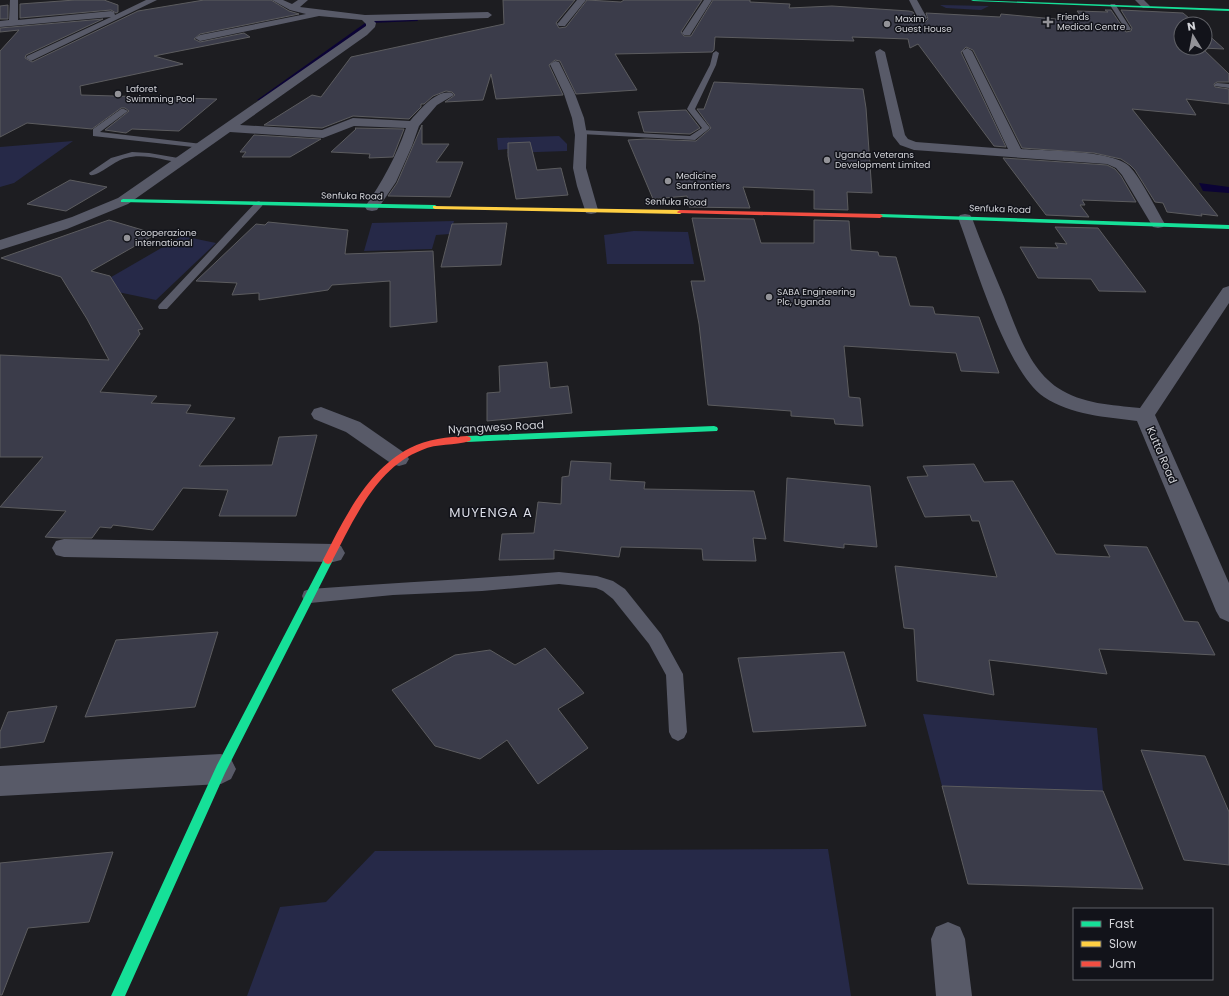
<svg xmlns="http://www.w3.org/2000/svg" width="1229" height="996" font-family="Poppins,sans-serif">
	<rect width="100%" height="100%" fill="#1d1d21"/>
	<path fill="#262948" d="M940,5L989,6L981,10L946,8Z
		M559,136L567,144V151L507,153L508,149L498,150L497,138Z
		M73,141L14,183L0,187V147Z
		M454,221L450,234L436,235L432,249L364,251L372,223Z
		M634,231L688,232L694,264H607L604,235Z
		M182,236L216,243L156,300L94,287Z
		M923,714L1097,728L1103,791L942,786Z
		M828,849L851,996H247L280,907L326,902L375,851Z"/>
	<path fill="#0b0335" d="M1199,183L1229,187V193L1203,191Z"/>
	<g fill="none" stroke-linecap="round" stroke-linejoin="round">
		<path fill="#0b0335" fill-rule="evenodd" d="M417,19L418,21L370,23L262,101L257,100L368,21Z"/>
	</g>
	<path fill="#3b3c4a" stroke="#5c5c5f" d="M75,0H104L118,5V12L116,13L111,10L20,18V4Z
		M204,0H271L289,11L299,14L200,34L194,39L200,42L244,33L250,37L154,56L183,64L80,86L81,95L217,99L179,131L132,129L126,133L105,130L129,111L125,108H121L92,129L27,123L0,137V51L19,30L0,32V28L103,19L26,55L25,58L32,62L138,11Z
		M503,0H575L556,23L559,28L566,27L587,0L621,2L624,0H702L681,32L684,36H691L713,0H750V2L790,4L789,8L832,6L909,11L913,12L919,22H925L928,19L926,13L1000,17L1001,14L1077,21L1073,16H1081L1077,11L1108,12L1105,10H1111L1126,32L1131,31L1132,28L1121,10L1183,13L1196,24H1181V48H1205V32L1224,49L1202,48L1229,74V82H1217L1214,84L1215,87L1229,89V104L1186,99L1196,115L1132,109L1218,216L1201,214L1202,216L1167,212L1163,203L1155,202L1135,170L1130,165L1121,159L1094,153L1022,148L973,50L966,47L961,52L1006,147L994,146L918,44L910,48L908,39L852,37L854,41L715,37L714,50L712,52L615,54L637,90L576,94L560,61L555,60L549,65L563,95L496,99L491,74L483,100L445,102L455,95L452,92L446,91L433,96L424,104H421V107L409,119L353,116L322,128L264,125L312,95L321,97L351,57L504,24Z
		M8,5V19H0V6Z
		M714,82L863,89L866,108L872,193L847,192L848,210L814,209V190L743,187L750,208L689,207L687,196L653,199L628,140L646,139L696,141L711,128L697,109H704Z
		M686,110L700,128L690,134L644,132L638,112Z
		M422,125V144H449L436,162H463L450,197L388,196L397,183Z
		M355,128L404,129L393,157L369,158L370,154L331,152L356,129Z
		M254,135L321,139L290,157H242L246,152H240Z
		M530,142L537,170L561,168L568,195L516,199L508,156V143Z
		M1003,158L1107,165L1115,169L1121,176L1136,202L1082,200L1085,205H1080L1089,217L1046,215Z
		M70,180L107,187L66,211L27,204Z
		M692,218L754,219L761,243H814V220L849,221L851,250L878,252L879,256L896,257L910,306L933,307L935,314L979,317L999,373L961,371L956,353L844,346L849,397L860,398L863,426L835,424L834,419L791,416V411L708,405L699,324L691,281H705Z
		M109,220L156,234L91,271L110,276L143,329L138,330L140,334L100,392L157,396L151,403L191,405L186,413L235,418L199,466L272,465L279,437L317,435L296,516H219L228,490L183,488L153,530L113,525L111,528L100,527L92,538H60L45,537L66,511L0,507L43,457H0V355L109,360L87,319L61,277L1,258Z
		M268,222L348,230L345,254L433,251L437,322L390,327V281L332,285L328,290L259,300V293L232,295L237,283L196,281L256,224L265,225Z
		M507,223L501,265L441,267L452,224Z
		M1055,227L1098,228L1146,292L1099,291L1091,279L1038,278L1020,247L1058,248L1055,243L1067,244Z
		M547,362L550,388L568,386L572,413L487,421V393L500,392L499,366Z
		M571,461L611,463L610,480L645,482L644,489L754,491L766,539L753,538L756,561L703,560L702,549L621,547L619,557L554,550V559L499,560L502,534L534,533L538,502L561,504L562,477L569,476Z
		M974,464L984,482L1013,481L1056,554L1110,557L1104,545L1147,547L1184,621L1198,622L1215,655L1099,649L1107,674L989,660L994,695L917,681L914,629L904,628L895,566L997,577L979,521H972L970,515L925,517L907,477L928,476L923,466Z
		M787,478L870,486L877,547L844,544V548L784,541Z
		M218,632L195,707L85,717L116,640Z
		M545,648L584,693L558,709L588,748L538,784L507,740L480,759L435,746L392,690L455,655L490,650L515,665Z
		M844,652L866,726L753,732L738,658Z
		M57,706L44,742L0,748V732L8,712Z
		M1141,750L1205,756L1229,812V865L1184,860Z
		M942,786L1103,791L1143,889L968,884Z
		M113,852L89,922L28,928L2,995H0V863Z"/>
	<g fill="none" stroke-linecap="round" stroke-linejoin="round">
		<path fill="#585a68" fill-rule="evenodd" d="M1111,4H1115L1131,29L1130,30H1126L1110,5Z
			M716,51L719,53L716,65L695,109L710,128L695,140L581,134L577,132L581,130L690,136L702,128L687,109L710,65L713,53Z
			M1217,83L1229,84V88L1215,86V84Z
			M121,109H124L128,111L100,132L202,144L206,146L202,148L93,136V129Z
			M132,152L149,153L184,159L185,161L181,163C164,160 143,153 126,158C115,160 98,177 90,175L89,173L111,158Z
			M259,201L263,204L262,206L167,309H159L158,307L159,305L256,202Z
			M559,572L597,576L613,581L625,589L661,634L683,674L687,732L684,738L678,741L672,738L669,732L666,675L649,644L613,599L603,591L596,588L559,584L482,591L393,595L310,603L304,601L302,596L304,591L310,589C393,583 476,579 559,572Z"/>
		<path fill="#585a68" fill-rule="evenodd" d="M10,0H18V20L111,11L114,12L115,15L146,0H157L31,61L26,58L27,56L111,17L0,27V21L9,20Z
			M272,0H283L292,4L298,0H308L300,7L365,15L488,12L492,15L488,18L374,21L376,23L375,27L367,35L240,125L322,130L353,118L410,121C419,111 436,89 452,93L454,95L437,105L419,126L412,146L396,182L377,210L372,211L367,210L365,207C382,182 396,157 406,128L354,126L323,138L230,132L128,204L67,229L0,250V240L72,217L118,198L366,26V24L362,20L319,16L200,41L195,38L200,35L306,14L290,10Z
			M577,0H586L565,26H559L557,24L559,22Z
			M704,0H712L690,35H684L682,33Z
			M909,0H917L927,18L925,20H919Z
			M1135,0H1144L1150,6L1149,8H1143Z
			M967,48L972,51L1021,149C1045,151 1113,150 1129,166C1141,178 1156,209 1165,224L1163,227L1158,228L1153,227L1122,175L1116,168L1107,164L914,150L900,145L893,136L875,52L880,49L885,52L905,135L908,139L916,142L1008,149L962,51Z
			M555,61L559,62L575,94L584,118L587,135L586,168L598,210L596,213L591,214L586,213L577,186L573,168L575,135L572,118L564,94L550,64Z
			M965,214L970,215L972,218C982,245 993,271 1004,297C1016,328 1029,369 1058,388C1082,404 1112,405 1140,408L1223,288L1229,286V303L1155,415L1229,583V622L1220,618L1216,611L1137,421C1106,417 1071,415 1044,397C1007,371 977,270 961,226L958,218L960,215Z
			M321,407L360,422L406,454L409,459L406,464L399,466L392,464L346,432L314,419L311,414L314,409Z
			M64,539L333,544L341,546L345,553L341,560L333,562L64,557L56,555L52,548L56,541Z
			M221,754L231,759L236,769L231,779L221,784L0,796V766Z
			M948,922L960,927L965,939L972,996H936L931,939L936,927Z"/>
		<path fill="#16e098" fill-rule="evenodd" d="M971,0L1229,9V11L973,1Z
			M123,199L435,205L438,207L435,209L121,202V200Z
			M880,214L1229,225V229L878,217V215Z
			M714,426L717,427L718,429L717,431L467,442L463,439L467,436Z
			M328,556L331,557L333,560L225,773L125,996H111L217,765L325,557Z"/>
		<path fill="#ffcf43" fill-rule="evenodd" d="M433,206L680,210L683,212L680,214L435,209L433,208Z"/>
		<path fill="#f24e42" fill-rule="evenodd" d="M680,210L880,214L883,216L880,218L678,213L677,212Z
			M467,436L470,437L471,439L470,441C454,446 437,443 422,450C375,468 353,522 331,563L328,564L325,563L323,560C344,519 367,470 410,448C427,439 448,437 467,436Z"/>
	</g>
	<g fill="#939398" stroke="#12131a" stroke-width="1.5">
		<path d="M1046 16h4v4h4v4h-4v4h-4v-4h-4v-4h4z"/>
		<circle cx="887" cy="24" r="4"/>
		<circle cx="118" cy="94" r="4"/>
		<circle cx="827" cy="160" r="4"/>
		<circle cx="668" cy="181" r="4"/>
		<circle cx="127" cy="238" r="4"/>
		<circle cx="769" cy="297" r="4"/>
	</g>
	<g text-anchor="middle" stroke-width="3" stroke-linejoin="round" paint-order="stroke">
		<g font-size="9" fill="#d2d3d8" stroke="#12131a" text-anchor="start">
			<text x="1057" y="20">Friends<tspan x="1057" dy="10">Medical Centre</tspan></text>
			<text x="895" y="22">Maxim<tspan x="895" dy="10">Guest House</tspan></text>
			<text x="126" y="92">Laforet<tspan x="126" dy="10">Swimming Pool</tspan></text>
			<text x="835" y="158">Uganda Veterans<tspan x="835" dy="10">Development Limited</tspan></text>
			<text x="676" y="179">Medicine<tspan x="676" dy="10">Sanfrontiers</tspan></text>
			<text x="135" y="236">cooperazione<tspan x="135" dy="10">international</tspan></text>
			<text x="777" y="295">SABA Engineering<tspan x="777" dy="10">Plc, Uganda</tspan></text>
		</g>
		<g font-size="9" fill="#d2d3d8" stroke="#12131a">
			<text transform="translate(352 196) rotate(1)" y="3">Senfuka Road</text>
			<text transform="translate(676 202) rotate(1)" y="3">Senfuka Road</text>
			<text transform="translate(1000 209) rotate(2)" y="3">Senfuka Road</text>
		</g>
		<g font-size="11" fill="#d2d3d8" stroke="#12131a">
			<text transform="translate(496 427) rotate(-3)" y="4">Nyangweso Road</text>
			<text transform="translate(1162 455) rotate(67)" y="4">Kutta Road</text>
		</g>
		<g font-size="13" letter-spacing="1" fill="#dbdde7" stroke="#12131a">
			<text x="491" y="517">MUYENGA A</text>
		</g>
	</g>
	<rect x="1073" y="908" width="140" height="72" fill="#12131a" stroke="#5f6066"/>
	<rect x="1081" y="921" width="20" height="6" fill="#16e098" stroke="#5f6066"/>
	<text x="1109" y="928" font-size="12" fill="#d2d3d8">Fast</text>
	<rect x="1081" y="941" width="20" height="6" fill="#ffcf43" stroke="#5f6066"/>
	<text x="1109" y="948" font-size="12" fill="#d2d3d8">Slow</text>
	<rect x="1081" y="961" width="20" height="6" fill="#f24e42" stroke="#5f6066"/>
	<text x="1109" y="968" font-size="12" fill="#d2d3d8">Jam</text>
	<g transform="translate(1193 36) rotate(350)"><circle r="19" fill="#12131a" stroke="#5f6066"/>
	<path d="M0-3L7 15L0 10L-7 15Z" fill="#939398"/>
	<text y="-6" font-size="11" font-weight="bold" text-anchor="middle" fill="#d2d3d8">N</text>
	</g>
</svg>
